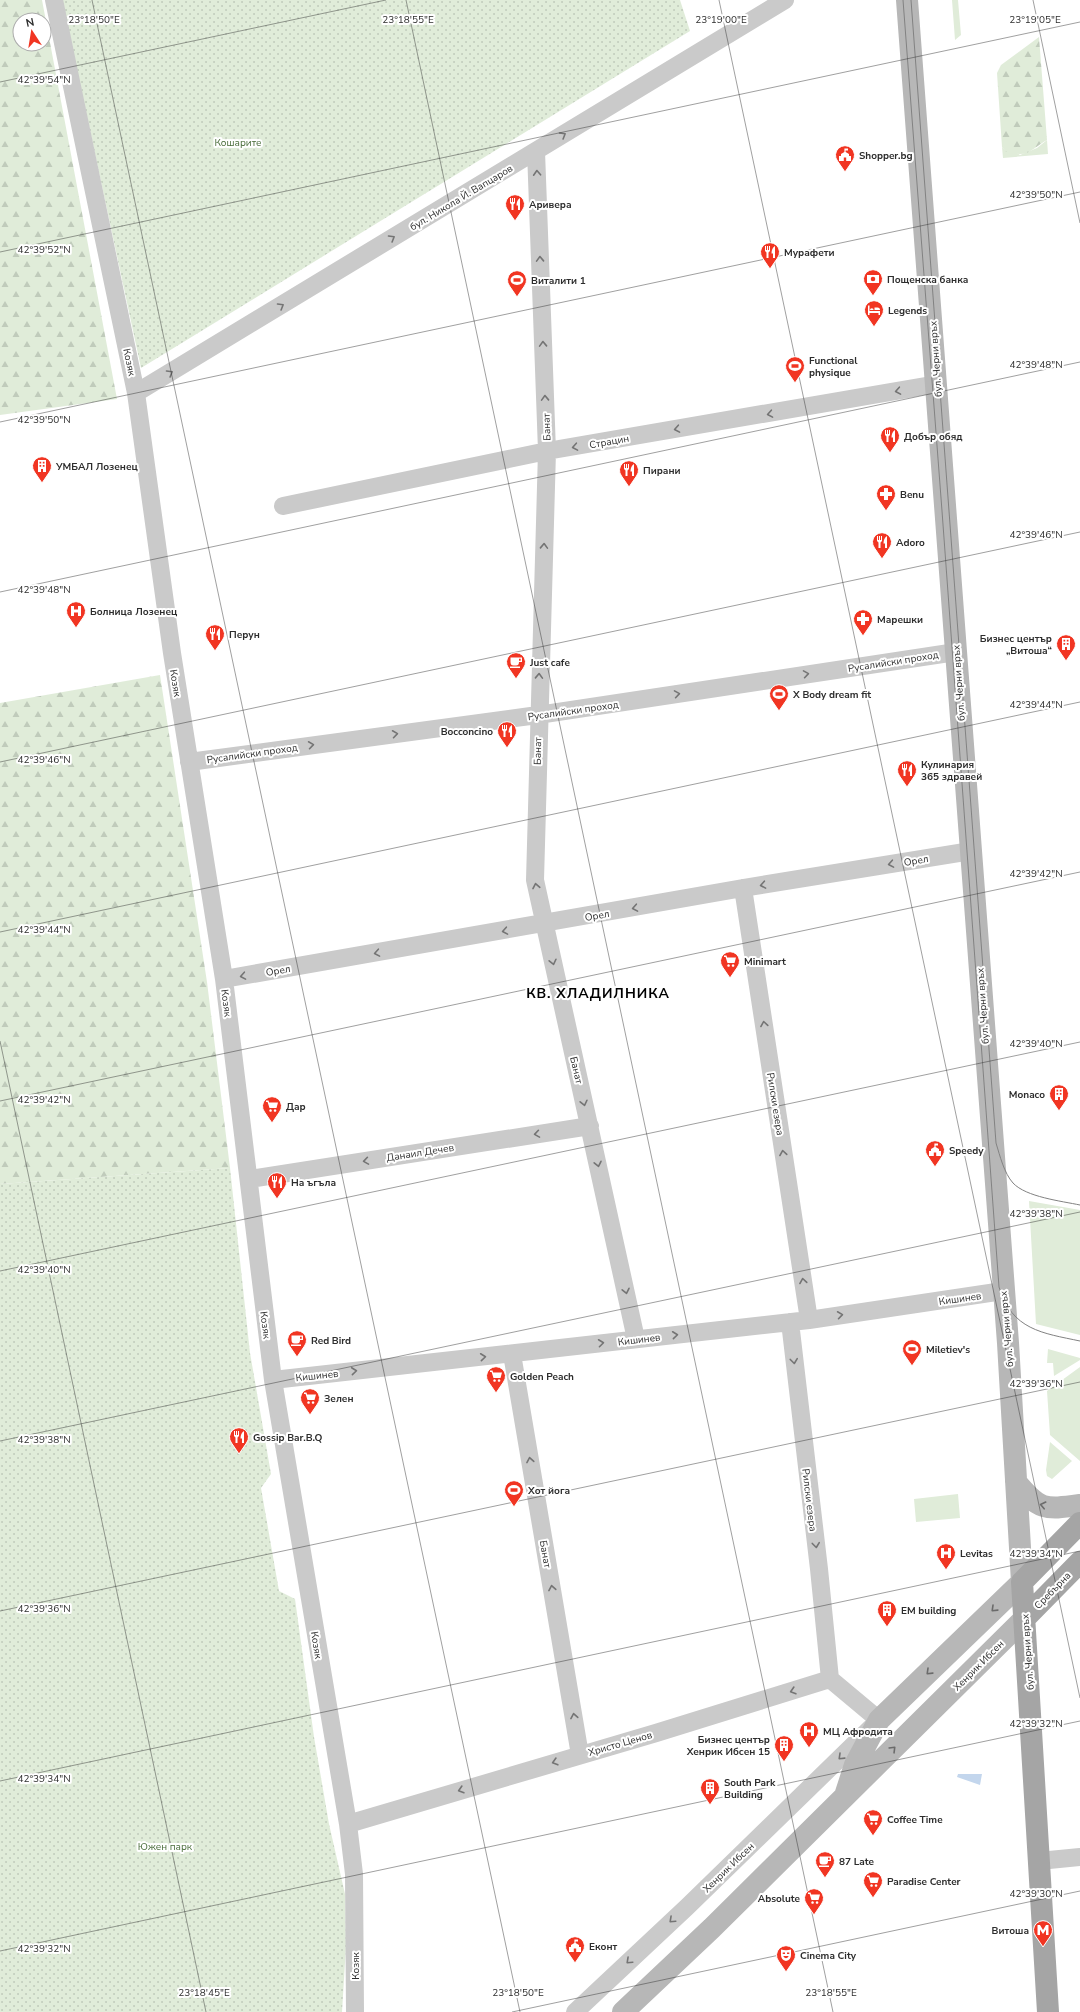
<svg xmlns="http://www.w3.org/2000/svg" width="1080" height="2012" font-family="'Nunito Sans',sans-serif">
	<defs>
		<pattern id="forest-firs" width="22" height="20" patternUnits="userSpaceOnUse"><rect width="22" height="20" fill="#e0ecd9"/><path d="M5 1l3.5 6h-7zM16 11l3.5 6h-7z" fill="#c0cbbb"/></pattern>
		<pattern id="park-dots" width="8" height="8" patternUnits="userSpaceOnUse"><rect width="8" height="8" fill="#e0ecd9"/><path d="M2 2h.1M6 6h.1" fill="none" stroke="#c0cbbb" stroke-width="1.8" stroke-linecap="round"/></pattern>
	</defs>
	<rect width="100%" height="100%" fill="#fff"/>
	<path fill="#e0ecd9" d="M952,0H958L961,35L955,40Z
		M1047,140L1048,154L1003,158L1002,147L1005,150H1013L1020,155L1037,148Z
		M1029,1201L1080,1210V1335L1036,1324Z
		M1048,1349L1080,1358V1360L1054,1376L1053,1363H1047Z
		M1080,1367V1461L1050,1435L1047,1391Z
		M1050,1442L1072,1461L1052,1479L1047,1476L1046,1470Z
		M958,1494L960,1518L916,1522L914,1499Z"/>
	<path fill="url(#forest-firs)" fill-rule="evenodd" d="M0,0H42L117,399L0,415ZM20,20H44V44H20Z
		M1039,37L1047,140C1037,145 1030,155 1019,154C1016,154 1014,151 1011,150L1006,152L1002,147L997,73L1001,65Z
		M160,675L207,982L230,1168L0,1184V703Z"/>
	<path fill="url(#park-dots)" d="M62,0H680L690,31L141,368Z
		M230,1168L250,1353L271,1474L261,1488L279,1591L295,1599L314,1737L329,1824L345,1894L346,1946L342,2012H0V1184Z"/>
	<path fill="#c3d6ed" d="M958,1774H982L980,1785L957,1777Z"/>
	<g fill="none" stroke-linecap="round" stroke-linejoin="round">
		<path stroke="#cacaca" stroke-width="18" d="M54,0L136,393L172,653L224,979L273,1380L348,1824L354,1874L355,2012
			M536,151L547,451L535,880L636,1339
			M136,393L785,0
			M283,506L547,451L937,384
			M189,762L538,715L956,652
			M743,888L809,1320
			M224,979L743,888L971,851
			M250,1179L590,1126
			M790,1322L819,1569L830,1679
			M512,1354L580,1755
			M273,1380L809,1320L1003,1291
			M348,1824L656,1733L830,1679
			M1039,1861L1080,1857
			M575,2012L687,1907L879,1720L830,1679"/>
		<path stroke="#b7b7b7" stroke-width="22" d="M1016,1482C1039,1510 1044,1510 1080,1505
			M845,1796L855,1765L879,1720L1022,1582L1008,1343L907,0
			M623,2012L712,1928L1025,1618"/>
		<path stroke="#a5a5a5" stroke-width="22" d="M1025,1618L1080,1562
			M1048,2012L1022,1582L1080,1523"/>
		<path stroke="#828282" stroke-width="1" d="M903,0L942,511L999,1287C1012,1330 1042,1333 1080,1341
			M911,0L996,1143C1000,1156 1004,1173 1013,1183C1026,1197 1061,1201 1080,1205"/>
	</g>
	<defs><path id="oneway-chevron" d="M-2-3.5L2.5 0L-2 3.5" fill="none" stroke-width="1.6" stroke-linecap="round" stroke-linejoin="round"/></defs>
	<g stroke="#747474">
		<use href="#oneway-chevron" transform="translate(563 135) rotate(-31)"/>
		<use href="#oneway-chevron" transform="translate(537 173) rotate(-93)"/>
		<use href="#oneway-chevron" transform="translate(392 238) rotate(-31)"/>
		<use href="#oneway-chevron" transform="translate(540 259) rotate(-92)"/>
		<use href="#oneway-chevron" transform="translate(281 306) rotate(-31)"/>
		<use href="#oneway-chevron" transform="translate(543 344) rotate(-92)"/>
		<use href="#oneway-chevron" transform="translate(170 373) rotate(-31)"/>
		<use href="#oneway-chevron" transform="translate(898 391) rotate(170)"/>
		<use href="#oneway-chevron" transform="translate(545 398) rotate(-92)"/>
		<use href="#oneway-chevron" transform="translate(770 414) rotate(170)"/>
		<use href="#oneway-chevron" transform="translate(677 429) rotate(170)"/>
		<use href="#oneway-chevron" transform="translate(575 447) rotate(170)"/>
		<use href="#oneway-chevron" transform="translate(544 546) rotate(-88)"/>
		<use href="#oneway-chevron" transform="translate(806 674) rotate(-9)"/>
		<use href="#oneway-chevron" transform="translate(539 676) rotate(-88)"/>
		<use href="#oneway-chevron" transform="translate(677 694) rotate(-9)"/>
		<use href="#oneway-chevron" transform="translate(395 734) rotate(-8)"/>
		<use href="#oneway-chevron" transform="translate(311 745) rotate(-8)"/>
		<use href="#oneway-chevron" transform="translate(891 864) rotate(170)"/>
		<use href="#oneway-chevron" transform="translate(763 885) rotate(170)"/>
		<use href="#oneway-chevron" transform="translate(536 886) rotate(-101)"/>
		<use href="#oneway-chevron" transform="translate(635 908) rotate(170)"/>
		<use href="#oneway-chevron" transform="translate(505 931) rotate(170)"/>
		<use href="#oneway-chevron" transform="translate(377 953) rotate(170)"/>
		<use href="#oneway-chevron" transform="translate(553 962) rotate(77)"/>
		<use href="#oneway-chevron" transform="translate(243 976) rotate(170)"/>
		<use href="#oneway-chevron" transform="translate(764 1024) rotate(-99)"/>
		<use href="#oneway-chevron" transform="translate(584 1103) rotate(77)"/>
		<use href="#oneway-chevron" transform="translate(537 1134) rotate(171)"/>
		<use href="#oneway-chevron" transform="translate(783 1153) rotate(-99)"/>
		<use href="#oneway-chevron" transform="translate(366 1161) rotate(171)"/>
		<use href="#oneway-chevron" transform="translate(598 1164) rotate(78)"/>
		<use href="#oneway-chevron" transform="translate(803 1281) rotate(-99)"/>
		<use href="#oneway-chevron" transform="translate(626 1291) rotate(78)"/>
		<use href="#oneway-chevron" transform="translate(840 1315) rotate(-8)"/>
		<use href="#oneway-chevron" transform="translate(675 1335) rotate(-6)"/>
		<use href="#oneway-chevron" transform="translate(601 1343) rotate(-7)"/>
		<use href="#oneway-chevron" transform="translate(483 1357) rotate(-6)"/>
		<use href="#oneway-chevron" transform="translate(794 1361) rotate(83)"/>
		<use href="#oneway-chevron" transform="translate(354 1371) rotate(-6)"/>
		<use href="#oneway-chevron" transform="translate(530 1460) rotate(-100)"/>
		<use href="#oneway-chevron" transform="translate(816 1545) rotate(83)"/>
		<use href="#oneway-chevron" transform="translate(552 1588) rotate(-100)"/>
		<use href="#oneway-chevron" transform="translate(793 1691) rotate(163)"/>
		<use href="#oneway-chevron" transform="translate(574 1716) rotate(-100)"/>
		<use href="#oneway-chevron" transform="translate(841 1757) rotate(136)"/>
		<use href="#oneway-chevron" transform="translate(555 1762) rotate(164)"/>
		<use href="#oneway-chevron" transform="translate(461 1790) rotate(163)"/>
		<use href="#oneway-chevron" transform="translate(672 1920) rotate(137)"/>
		<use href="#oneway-chevron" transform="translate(629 1961) rotate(137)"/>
	</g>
	<g stroke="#6b6b6b">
		<use href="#oneway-chevron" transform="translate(1043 1505) rotate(-167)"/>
		<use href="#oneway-chevron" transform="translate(994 1609) rotate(136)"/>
		<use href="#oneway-chevron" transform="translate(929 1672) rotate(136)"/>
		<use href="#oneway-chevron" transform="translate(893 1749) rotate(-45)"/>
	</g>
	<path fill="none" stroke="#2d2d2d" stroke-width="1" stroke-opacity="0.45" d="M92,0L520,2012M406,0L833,2012M719,0L1080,1698M1033,0L1080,223M0,82L386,0M0,252L1080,22M0,422L1080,192M0,592L1080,362M0,762L1080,532M0,932L1080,702M0,1041L206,2012M0,1101L1080,872M0,1271L1080,1042M0,1441L1080,1212M0,1611L1080,1382M0,1781L1080,1551M0,1951L1080,1721M512,2012L1080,1891"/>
	<defs>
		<g id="civic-pin" transform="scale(1)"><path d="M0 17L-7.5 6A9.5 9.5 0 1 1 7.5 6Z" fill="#f13522" stroke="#fff"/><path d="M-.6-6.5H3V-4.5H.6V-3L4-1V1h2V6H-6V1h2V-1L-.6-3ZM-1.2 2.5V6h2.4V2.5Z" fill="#fff"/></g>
		<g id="restaurant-pin" transform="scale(1)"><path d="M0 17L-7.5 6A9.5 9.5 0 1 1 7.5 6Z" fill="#f13522" stroke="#fff"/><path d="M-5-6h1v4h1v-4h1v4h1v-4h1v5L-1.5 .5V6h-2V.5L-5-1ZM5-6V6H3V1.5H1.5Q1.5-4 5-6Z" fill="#fff"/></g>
		<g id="bank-pin" transform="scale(1)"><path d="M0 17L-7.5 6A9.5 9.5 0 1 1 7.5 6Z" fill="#f13522" stroke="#fff"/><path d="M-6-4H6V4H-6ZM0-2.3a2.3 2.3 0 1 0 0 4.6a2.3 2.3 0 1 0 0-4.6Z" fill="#fff"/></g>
		<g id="stadium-pin" transform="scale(1)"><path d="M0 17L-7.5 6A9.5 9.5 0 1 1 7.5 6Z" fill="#f13522" stroke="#fff"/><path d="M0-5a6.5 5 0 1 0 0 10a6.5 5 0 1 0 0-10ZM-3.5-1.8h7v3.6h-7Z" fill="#fff"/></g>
		<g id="hotel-pin" transform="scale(1)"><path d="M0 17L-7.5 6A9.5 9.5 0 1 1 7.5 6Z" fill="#f13522" stroke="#fff"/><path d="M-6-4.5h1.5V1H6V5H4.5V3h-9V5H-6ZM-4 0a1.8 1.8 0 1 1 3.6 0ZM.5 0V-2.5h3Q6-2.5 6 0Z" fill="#fff"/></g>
		<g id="building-pin" transform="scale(1)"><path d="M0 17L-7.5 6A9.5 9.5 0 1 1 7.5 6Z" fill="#f13522" stroke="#fff"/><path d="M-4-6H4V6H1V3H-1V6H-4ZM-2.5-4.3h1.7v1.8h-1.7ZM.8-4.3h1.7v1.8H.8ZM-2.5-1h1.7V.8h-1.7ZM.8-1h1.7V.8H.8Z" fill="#fff"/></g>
		<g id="pharmacy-pin" transform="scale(1)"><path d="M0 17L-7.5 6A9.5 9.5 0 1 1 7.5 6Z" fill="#f13522" stroke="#fff"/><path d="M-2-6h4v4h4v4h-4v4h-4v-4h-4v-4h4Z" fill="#fff"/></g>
		<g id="hospital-pin" transform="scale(1)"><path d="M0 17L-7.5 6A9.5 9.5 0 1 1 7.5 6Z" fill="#f13522" stroke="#fff"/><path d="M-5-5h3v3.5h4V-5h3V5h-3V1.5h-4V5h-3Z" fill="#fff"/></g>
		<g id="cafe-pin" transform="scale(1)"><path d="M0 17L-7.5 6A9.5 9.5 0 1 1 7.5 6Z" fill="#f13522" stroke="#fff"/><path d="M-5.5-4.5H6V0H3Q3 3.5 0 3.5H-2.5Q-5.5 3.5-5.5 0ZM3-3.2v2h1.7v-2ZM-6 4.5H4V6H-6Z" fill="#fff"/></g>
		<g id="supermarket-pin" transform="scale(1)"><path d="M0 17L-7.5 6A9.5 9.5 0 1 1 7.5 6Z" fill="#f13522" stroke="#fff"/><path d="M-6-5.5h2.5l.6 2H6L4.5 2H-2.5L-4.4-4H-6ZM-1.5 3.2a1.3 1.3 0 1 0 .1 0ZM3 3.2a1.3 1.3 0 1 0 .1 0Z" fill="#fff"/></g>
		<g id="metro-pin" transform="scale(1)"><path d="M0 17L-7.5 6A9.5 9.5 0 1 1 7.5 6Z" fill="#f13522" stroke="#fff"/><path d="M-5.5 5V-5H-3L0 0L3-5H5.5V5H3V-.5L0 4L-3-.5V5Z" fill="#fff"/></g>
		<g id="theatre-pin" transform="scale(1)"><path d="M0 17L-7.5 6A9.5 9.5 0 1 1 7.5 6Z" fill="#f13522" stroke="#fff"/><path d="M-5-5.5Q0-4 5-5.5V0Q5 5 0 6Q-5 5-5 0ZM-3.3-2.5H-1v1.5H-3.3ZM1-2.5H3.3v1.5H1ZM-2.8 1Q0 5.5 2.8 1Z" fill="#fff"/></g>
	</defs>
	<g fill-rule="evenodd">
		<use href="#civic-pin" x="845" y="155"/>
		<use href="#restaurant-pin" x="515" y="204"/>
		<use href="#restaurant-pin" x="770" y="252"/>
		<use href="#bank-pin" x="873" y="279"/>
		<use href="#stadium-pin" x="517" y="280"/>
		<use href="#hotel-pin" x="874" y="310"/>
		<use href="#stadium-pin" x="795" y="366"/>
		<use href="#restaurant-pin" x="890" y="436"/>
		<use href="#building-pin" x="42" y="466"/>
		<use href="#restaurant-pin" x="629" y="470"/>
		<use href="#pharmacy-pin" x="886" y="494"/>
		<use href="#restaurant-pin" x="882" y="542"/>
		<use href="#hospital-pin" x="76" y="611"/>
		<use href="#pharmacy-pin" x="863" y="619"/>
		<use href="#restaurant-pin" x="215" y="634"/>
		<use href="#building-pin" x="1066" y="644"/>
		<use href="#cafe-pin" x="516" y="662"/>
		<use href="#stadium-pin" x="779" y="694"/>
		<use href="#restaurant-pin" x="507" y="731"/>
		<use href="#restaurant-pin" x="907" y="770"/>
		<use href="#supermarket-pin" x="730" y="961"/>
		<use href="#building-pin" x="1059" y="1094"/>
		<use href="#supermarket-pin" x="272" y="1106"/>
		<use href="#civic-pin" x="935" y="1150"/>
		<use href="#restaurant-pin" x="277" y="1182"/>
		<use href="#cafe-pin" x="297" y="1340"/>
		<use href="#stadium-pin" x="912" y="1349"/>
		<use href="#supermarket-pin" x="496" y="1376"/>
		<use href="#supermarket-pin" x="310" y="1398"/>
		<use href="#restaurant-pin" x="239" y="1437"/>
		<use href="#stadium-pin" x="514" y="1490"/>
		<use href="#hospital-pin" x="946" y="1553"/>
		<use href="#building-pin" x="887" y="1610"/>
		<use href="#hospital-pin" x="809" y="1731"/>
		<use href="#building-pin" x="784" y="1745"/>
		<use href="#building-pin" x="710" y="1788"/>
		<use href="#supermarket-pin" x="873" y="1819"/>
		<use href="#cafe-pin" x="825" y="1861"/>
		<use href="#supermarket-pin" x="873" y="1881"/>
		<use href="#supermarket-pin" x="814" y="1898"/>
		<use href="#metro-pin" x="1043" y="1930"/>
		<use href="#civic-pin" x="575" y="1946"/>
		<use href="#theatre-pin" x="786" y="1955"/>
	</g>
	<g text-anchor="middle" stroke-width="4" stroke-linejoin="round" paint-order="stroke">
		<g font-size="10" fill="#476b38" stroke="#fff">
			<text x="238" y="146">Кошарите</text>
			<text x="165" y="1850">Южен парк</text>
		</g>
		<g font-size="10" font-weight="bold" fill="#2d2d2d" stroke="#fff" text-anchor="start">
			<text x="859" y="159">Shopper.bg</text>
			<text x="529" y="208">Аривера</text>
			<text x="784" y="256">Мурафети</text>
			<text x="887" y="283">Пощенска банка</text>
			<text x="531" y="284">Виталити 1</text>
			<text x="888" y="314">Legends</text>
			<text x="809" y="364">Functional<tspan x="809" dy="12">physique</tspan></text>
			<text x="904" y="440">Добър обяд</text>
			<text x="56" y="470">УМБАЛ Лозенец</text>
			<text x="643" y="474">Пирани</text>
			<text x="900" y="498">Benu</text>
			<text x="896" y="546">Adoro</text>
			<text x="90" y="615">Болница Лозенец</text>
			<text x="877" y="623">Марешки</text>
			<text x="229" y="638">Перун</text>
			<text x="1052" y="642" text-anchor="end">Бизнес център<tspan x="1052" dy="12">„Витоша“</tspan></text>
			<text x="530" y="666">Just cafe</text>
			<text x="793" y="698">X Body dream fit</text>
			<text x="493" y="735" text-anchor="end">Bocconcino</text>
			<text x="921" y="768">Кулинария<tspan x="921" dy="12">365 здравей</tspan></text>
			<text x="744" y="965">Minimart</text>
			<text x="1045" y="1098" text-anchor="end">Monaco</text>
			<text x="286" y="1110">Дар</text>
			<text x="949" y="1154">Speedy</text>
			<text x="291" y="1186">На ъгъла</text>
			<text x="311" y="1344">Red Bird</text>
			<text x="926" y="1353">Miletiev's</text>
			<text x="510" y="1380">Golden Peach</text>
			<text x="324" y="1402">Зелен</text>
			<text x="253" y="1441">Gossip Bar.B.Q</text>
			<text x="528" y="1494">Хот йога</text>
			<text x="960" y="1557">Levitas</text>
			<text x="901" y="1614">EM building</text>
			<text x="823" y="1735">МЦ Афродита</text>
			<text x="770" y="1743" text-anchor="end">Бизнес център<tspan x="770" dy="12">Хенрик Ибсен 15</tspan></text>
			<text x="724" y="1786">South Park<tspan x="724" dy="12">Building</tspan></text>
			<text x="887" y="1823">Coffee Time</text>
			<text x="839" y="1865">87 Late</text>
			<text x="887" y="1885">Paradise Center</text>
			<text x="800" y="1902" text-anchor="end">Absolute</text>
			<text x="1029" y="1934" text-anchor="end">Витоша</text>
			<text x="589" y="1950">Еконт</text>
			<text x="800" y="1959">Cinema City</text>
		</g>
		<g font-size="10" fill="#2d2d2d" stroke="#fff">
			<text transform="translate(461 197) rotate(-31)" y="4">бул. Никола Й. Вапцаров</text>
			<text transform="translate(935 359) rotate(-94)" y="4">бул. Черни връх</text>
			<text transform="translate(130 362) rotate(78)" y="4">Козяк</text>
			<text transform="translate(546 427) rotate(-92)" y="4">Банат</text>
			<text transform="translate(609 441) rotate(-10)" y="4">Страцин</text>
			<text transform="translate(893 661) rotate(-9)" y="4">Русалийски проход</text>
			<text transform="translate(176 683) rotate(81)" y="4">Козяк</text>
			<text transform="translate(958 683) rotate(-94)" y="4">бул. Черни връх</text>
			<text transform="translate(573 710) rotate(-8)" y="4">Русалийски проход</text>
			<text transform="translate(537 751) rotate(-89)" y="4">Банат</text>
			<text transform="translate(252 753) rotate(-8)" y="4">Русалийски проход</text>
			<text transform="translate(916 860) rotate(-10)" y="4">Орел</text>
			<text transform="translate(597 915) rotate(-10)" y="4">Орел</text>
			<text transform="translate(278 970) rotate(-10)" y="4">Орел</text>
			<text transform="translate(227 1003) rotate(83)" y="4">Козяк</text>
			<text transform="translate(982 1006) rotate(-94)" y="4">бул. Черни връх</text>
			<text transform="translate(577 1070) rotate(77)" y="4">Банат</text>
			<text transform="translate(776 1104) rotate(81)" y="4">Рилски езера</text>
			<text transform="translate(420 1152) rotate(-9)" y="4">Данаил Дечев</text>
			<text transform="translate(960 1298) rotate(-8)" y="4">Кишинев</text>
			<text transform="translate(266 1325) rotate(83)" y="4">Козяк</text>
			<text transform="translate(1006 1329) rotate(-95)" y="4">бул. Черни връх</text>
			<text transform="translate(639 1339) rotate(-7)" y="4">Кишинев</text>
			<text transform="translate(317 1375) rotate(-6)" y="4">Кишинев</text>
			<text transform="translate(810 1500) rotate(83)" y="4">Рилски езера</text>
			<text transform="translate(546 1554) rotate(80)" y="4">Банат</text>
			<text transform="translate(1052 1590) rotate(-46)" y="4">Сребърна</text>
			<text transform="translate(317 1645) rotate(81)" y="4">Козяк</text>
			<text transform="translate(1027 1652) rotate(-94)" y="4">бул. Черни връх</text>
			<text transform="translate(978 1665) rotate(-45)" y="4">Хенрик Ибсен</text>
			<text transform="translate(620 1743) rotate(-16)" y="4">Христо Ценов</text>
			<text transform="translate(728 1867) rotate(-44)" y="4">Хенрик Ибсен</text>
			<text transform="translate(355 1966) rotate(-90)" y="4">Козяк</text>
		</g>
		<g font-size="14" font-weight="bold" letter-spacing="1" fill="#000" stroke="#fff">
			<text x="598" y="998">КВ. ХЛАДИЛНИКА</text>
		</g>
	</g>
	<g font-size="10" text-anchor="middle" fill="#2d2d2d" stroke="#fff" stroke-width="4" stroke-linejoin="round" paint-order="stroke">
		<text x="94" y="23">23°18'50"E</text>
		<text x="408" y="23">23°18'55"E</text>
		<text x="721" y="23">23°19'00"E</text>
		<text x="1035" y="23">23°19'05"E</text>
		<text x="44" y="83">42°39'54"N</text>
		<text x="1036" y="198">42°39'50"N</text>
		<text x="44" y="253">42°39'52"N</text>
		<text x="1036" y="368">42°39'48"N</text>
		<text x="44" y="423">42°39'50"N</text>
		<text x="1036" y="538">42°39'46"N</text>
		<text x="44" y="593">42°39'48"N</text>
		<text x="1036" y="708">42°39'44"N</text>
		<text x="44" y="763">42°39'46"N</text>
		<text x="1036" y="877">42°39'42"N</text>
		<text x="44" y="933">42°39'44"N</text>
		<text x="1036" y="1047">42°39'40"N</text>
		<text x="44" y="1103">42°39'42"N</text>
		<text x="1036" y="1217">42°39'38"N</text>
		<text x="44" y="1273">42°39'40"N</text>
		<text x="1036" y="1387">42°39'36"N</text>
		<text x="44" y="1443">42°39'38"N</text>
		<text x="1036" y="1557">42°39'34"N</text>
		<text x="44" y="1612">42°39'36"N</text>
		<text x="1036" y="1727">42°39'32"N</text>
		<text x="44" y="1782">42°39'34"N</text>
		<text x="1036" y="1897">42°39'30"N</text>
		<text x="44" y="1952">42°39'32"N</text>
		<text x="204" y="1996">23°18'45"E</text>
		<text x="518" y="1996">23°18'50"E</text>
		<text x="831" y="1996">23°18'55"E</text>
	</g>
	<g transform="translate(32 32) rotate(348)"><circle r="19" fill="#ffffff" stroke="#ababab"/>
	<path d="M0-3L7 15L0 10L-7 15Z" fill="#f13522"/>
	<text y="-6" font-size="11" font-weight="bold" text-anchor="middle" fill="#2d2d2d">N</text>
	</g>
</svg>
